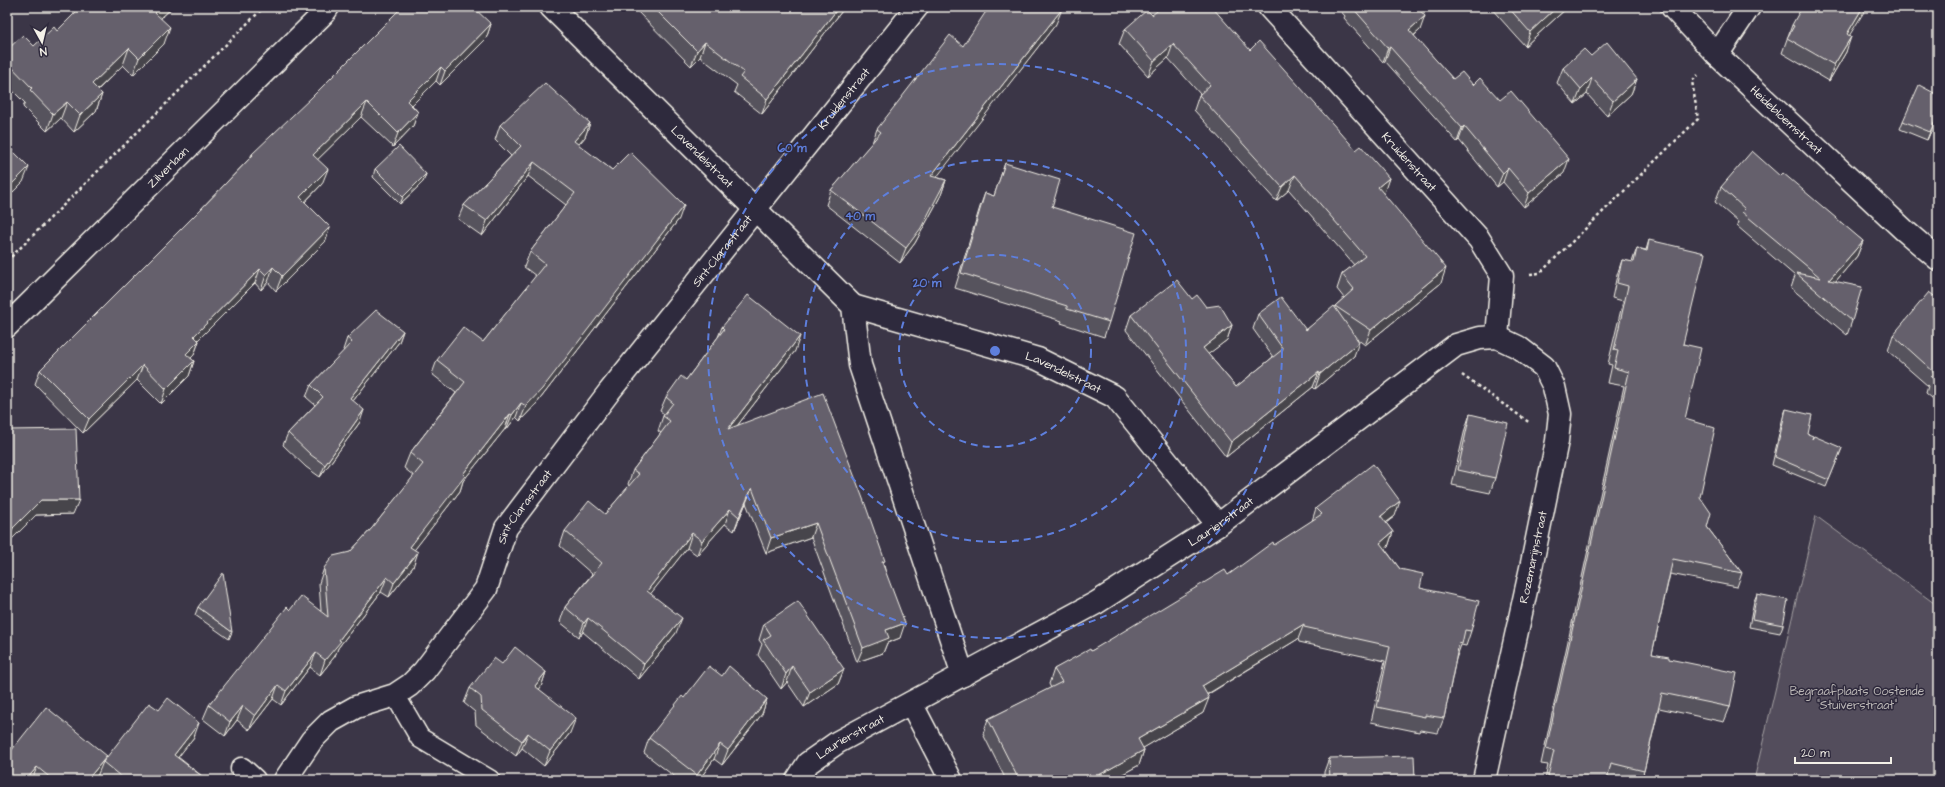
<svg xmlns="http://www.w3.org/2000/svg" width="1945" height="787" font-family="'Architects Daughter',sans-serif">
	<rect width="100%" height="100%" fill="#3b3647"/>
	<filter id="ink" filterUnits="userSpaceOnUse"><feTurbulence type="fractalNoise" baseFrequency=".025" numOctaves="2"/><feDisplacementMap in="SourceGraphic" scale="8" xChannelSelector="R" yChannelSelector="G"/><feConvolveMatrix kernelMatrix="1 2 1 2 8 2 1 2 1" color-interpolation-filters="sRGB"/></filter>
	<g filter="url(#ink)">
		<path fill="#534e5c" stroke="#a4a0a2" d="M1816,516L1938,606V780H1754Z"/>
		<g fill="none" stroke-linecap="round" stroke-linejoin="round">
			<g stroke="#f4f1e8" stroke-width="22">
				<path id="lane" d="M395,695L420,738L490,780"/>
			</g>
			<g stroke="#f4f1e8" stroke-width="25">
				<g id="street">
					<path id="s1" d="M551,7L853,306L860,365L963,675"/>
					<path id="s2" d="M1269,7L1479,239L1502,276L1497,337"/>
					<path id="s3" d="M1672,7L1717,55L1904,230L1938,259"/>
					<path d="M1717,55L1749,7"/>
					<path id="s4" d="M853,306L1038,359L1115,397L1218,525"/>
					<path id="s5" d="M7,326L323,14L328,7"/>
					<path d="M911,703L951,780"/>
					<path d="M242,769L254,780"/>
					<path id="s6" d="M285,780L312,740L331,721L356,707L395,695L410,685L424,671L486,589L506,528L609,392L917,7"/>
					<path id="s7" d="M797,780L808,763L838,742L1096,603L1218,525L1456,345L1480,338L1497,337L1518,347L1544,367L1554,387L1560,414L1557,441L1531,568L1484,780"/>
				</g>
			</g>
			<path stroke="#f4f1e8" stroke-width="2.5" stroke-dasharray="3 3" stroke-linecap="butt" d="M7,261L264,7
				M1530,274L1540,273L1698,119L1692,81L1698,75
				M1462,375L1530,423"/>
			<use href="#lane" stroke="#2f2a3d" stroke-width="19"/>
			<use href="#street" stroke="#2f2a3d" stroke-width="22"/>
		</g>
		<path fill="#57535d" stroke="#f4f1e8" d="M81,7H173L161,18L164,44L133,75L123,65L98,90L102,94L96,111L74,132L61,118L47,131L23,107L25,103L7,85V50L34,46L57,31Z
			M633,7H845L762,114L734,92L737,85L700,57L691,66Z
			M1337,7H1417L1420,30L1414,36L1453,79L1473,85L1564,173L1524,207L1503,182L1497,187L1459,140L1457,142L1385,61L1383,62L1344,18L1345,16Z
			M1490,7H1568L1525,46Z
			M1152,15L1250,50L1356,150L1389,178L1383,193L1441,283L1365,345L1357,339L1354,356L1315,389L1313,387L1226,457L1126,330L1131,315L1192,299L1206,307L1232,325L1227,340L1208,354L1236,387L1273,357L1253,329L1258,314L1306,330L1335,307V306L1344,298L1337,289L1342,274L1354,265L1289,190L1276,201L1194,110L1199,95L1200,94L1168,58L1148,76L1119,44L1125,29Z
			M491,24L486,39L440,85L436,81L412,105L418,112L413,126L393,147L361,117L317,160L322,184L305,202L330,227L325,242L276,291L268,282L261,290L255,283L198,340L199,341L194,355L191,358L194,361L189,376L161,404L137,380L83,433L35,384L40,370L201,209L250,158L252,154Z
			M1056,24L936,177L946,180L941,195L915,243L900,263L826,205L831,190L872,143L877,129L963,46Z
			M1792,25L1849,36L1846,52L1829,81L1782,53Z
			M1591,56L1637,79L1631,94L1607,116L1587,94L1575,104L1557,83L1563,68Z
			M1938,95V116L1927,140L1900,129L1903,121Z
			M590,123L585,137L578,145L679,219L537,403L520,421L516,417L506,430L505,429L463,481L460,491L414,550L413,567L389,597L381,592L338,648L335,656L320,675L310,667L281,705L273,699L249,730L237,720L225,736L203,719L209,705L290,610L321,611L319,583L324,568L350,552L373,527L414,476L404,468L410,453L456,393L432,374L437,360L483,342L536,276L524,267L530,252L566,205L528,176L482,236L458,219L464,205L511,156L495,140L500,125Z
			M1005,163L1052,207L1109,322L1104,337L1061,323L1062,321L955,288L980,207L985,193L994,196Z
			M375,169L426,174L423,182L400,204L373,177Z
			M1780,176L1863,241L1857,256L1835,282L1852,321L1847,335L1791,288L1795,276L1737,226L1738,222L1715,202L1721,187Z
			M1649,240L1683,344L1685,419L1700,497L1707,527L1742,573L1737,587L1670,574L1652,654L1669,659L1730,707L1724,722L1659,708L1644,771L1641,780H1616L1607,778V780H1545L1548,765L1541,764L1624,386L1608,383L1612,365L1608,364L1623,301L1612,298L1617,275L1622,260L1632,262L1637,248L1646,250Z
			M1938,299V403L1926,393L1928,386L1888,351L1893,335Z
			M722,327L795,351L737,426L884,565L900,638L887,643L883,653L857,662L811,537L766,553L746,503L734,531L725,524L697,555L687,548L650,594L676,633L639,679L583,632L579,637L560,622L565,607L592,574L560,546L565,531L605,514L629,486L628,484L633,470L661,433L658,431L663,416L664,414L660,411L666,397L686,380L718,337Z
			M403,331L399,342L353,401L360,422L320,477L306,467L283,445L288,433L315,405L306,397L311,385L344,351L343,350L347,338Z
			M1786,409L1812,439L1842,448L1826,487L1772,465L1783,417Z
			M1470,414L1495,478L1490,493L1452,485L1465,429Z
			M7,430L73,514L36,515L8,543L7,542Z
			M1316,508L1395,516L1386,523L1393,532L1388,547L1385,549L1400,569L1420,588L1471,631L1466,646L1461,645L1456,659L1444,718L1438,733L1420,730L1419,732L1371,722L1385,661L1299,642L1298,639L1207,695L1203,713L1143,748L1144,750L1139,765L1112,780H1006L983,734L988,719L1051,688L1049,684L1054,669L1091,651L1228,575L1312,521Z
			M1757,594L1783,625L1780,633L1749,627L1754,601Z
			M198,607L232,632L229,639L195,615Z
			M764,624L844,669L838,684L804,707L787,682L781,689L758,655L762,644L759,640Z
			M502,664L546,672L541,687L539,689L570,733L544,766L522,748L516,756L476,725L475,712L464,703L470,688Z
			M722,676L767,699L762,714L722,765L714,759L699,780H679L644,753L649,738L684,698Z
			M159,710L194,737L178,757L207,780H103L98,776V774L94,780H7V756L106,758Z
			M1329,758L1415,780H1324V772Z"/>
		<path fill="#47444c" stroke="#f4f1e8" d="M161,7H173L149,29L155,13Z
			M839,7H845L762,114L767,99Z
			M1557,7H1568L1525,46L1530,32Z
			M1863,7H1867L1841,49L1847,34Z
			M1062,9L1056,24L926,191L931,176Z
			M1425,16L1420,30L1404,44L1409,30Z
			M491,24L486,39L440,85L445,71Z
			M170,27L164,44L133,75L139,58Z
			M1851,37L1846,52L1829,81L1834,65Z
			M705,42L700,57L691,66L697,51Z
			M1173,44L1168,58L1148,76L1154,61Z
			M1390,47L1385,61L1383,62L1388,48Z
			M129,48L123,65L86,101L92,84Z
			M441,67L436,81L402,115L407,101Z
			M1592,78L1587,94L1575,104L1581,89Z
			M1637,79L1631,94L1607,116L1613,101Z
			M102,94L96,111L74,132L80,115Z
			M67,102L61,118L47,131L53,114Z
			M367,102L361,117L307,170L313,155Z
			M418,112L413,126L393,147L398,133Z
			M1938,115V116L1927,140L1930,132Z
			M590,123L585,137L569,156L574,141Z
			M1464,126L1459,140L1457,142L1462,128Z
			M1569,159L1564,173L1524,207L1529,193Z
			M534,162L528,176L482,236L487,221Z
			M29,167L23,182L7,198V189Z
			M1508,168L1503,182L1497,187L1503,173Z
			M328,169L322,184L295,212L300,197Z
			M426,174L423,182L400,204L403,197Z
			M1295,175L1289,190L1276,201L1282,187Z
			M1389,178L1384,193L1373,202L1378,187Z
			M946,180L941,195L915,243L900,263L906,248Z
			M684,205L679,219L537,403L520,421L526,406Z
			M330,227L325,242L276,291L282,276Z
			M1863,241L1857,256L1824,295L1829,280Z
			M273,267L268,282L261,290L266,275Z
			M1446,268L1441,283L1365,345L1371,330Z
			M260,269L255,283L188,350L194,336Z
			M1232,325L1227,340L1198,362L1203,348Z
			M403,331L399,342L346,410L350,398Z
			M800,336L795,351L723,444L728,429Z
			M199,341L194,355L181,368L186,354Z
			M1359,342L1354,356L1315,389L1320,374Z
			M194,361L189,376L161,404L166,389Z
			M143,365L137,380L83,433L89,419Z
			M1319,372L1313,387L1226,457L1231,442Z
			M521,403L516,417L506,430L512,415Z
			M364,410L360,422L320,477L325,465Z
			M510,414L505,429L463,481L460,491L405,562L410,547L463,474Z
			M752,488L746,503L734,531L739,517Z
			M41,500H79L73,514L36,515L8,543L13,528Z
			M1400,501L1395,516L1375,531L1381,516Z
			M730,509L725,524L697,555L702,541Z
			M816,523L811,537L766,553L771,538Z
			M12,527L7,540V532Z
			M1393,532L1388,547L1374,558L1380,543Z
			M692,533L687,548L641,606L647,591Z
			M418,552L413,567L389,597L394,583Z
			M387,577L381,592L338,648L335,656L320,675L325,660L339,640Z
			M11,596L7,607V601Z
			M588,618L583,632L579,637L584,623Z
			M682,618L676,633L639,679L644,664Z
			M905,623L900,638L887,643L883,653L857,662L863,648L886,630Z
			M1304,624L1298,639L1196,701L1202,686Z
			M316,653L310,667L281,705L286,691Z
			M792,666L787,682L781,689L786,674Z
			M844,669L838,684L804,707L810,692Z
			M546,672L541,687L530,701L535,686Z
			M278,685L273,699L249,730L255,716Z
			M1209,698L1203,713L1133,754L1138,739Z
			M767,699L762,714L722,765L728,750Z
			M243,706L237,720L225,736L230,722Z
			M576,718L570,733L544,766L550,751Z
			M199,723L194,737L169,769L174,755Z
			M528,733L522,748L516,756L522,741Z
			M720,744L714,759L699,780H695L697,775Z
			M1144,750L1139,765L1112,780H1090Z
			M107,756L104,763L103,762L98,774L94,780H87Z
			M37,767L32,780H26Z"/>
		<path fill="#65616c" stroke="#f4f1e8" d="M81,7H161L155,13L170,27L139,58L129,48L92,84L102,94L80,115L67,102L53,114L30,90L32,88L7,62V50L23,35L34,46L54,27L57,31Z
			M402,7H473L491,24L445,71L441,67L407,101L418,112L398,133L367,102L313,155L328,169L300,197L330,227L282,276L273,267L266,275L260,269L194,336L199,341L186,354L194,361L166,389L143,365L89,419L40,370L201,209L253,155L252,154L311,98Z
			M653,7H839L767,99L740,77L744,72L705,42L697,51Z
			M989,7H1058L1062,9L931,176L946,180L921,228L906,248L831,190L881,132L877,129L950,35L963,46Z
			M1162,7H1212L1250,50L1259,41L1356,150L1361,146L1389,178L1378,187L1446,268L1371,330L1335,306L1354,289L1342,274L1365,256L1295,175L1282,187L1199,95L1210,85L1173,44L1154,61L1125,29L1147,10L1152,15Z
			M1352,7H1417L1425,16L1409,30L1453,79L1462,72L1473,85L1480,78L1500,100L1511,91L1569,159L1529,193L1508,168L1503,173L1464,126L1462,128L1390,47L1388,48Z
			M1508,7H1557L1530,32Z
			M1802,7H1863L1847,34L1851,37L1834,65L1787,38L1794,26L1792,25Z
			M1607,42L1637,79L1613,101L1592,78L1581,89L1563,68L1584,49L1591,56Z
			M545,83L590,123L574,141L612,170L630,152L684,205L542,389L526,406L521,403L512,415L510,414L463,474L465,476L410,547L418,552L394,583L387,577L339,640L341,641L325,660L316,653L286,691L278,685L255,716L243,706L230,722L209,705L287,607L290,610L301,596L328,617L324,568L333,556L350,552L373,527L423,464L410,453L465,382L437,360L463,327L483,342L545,264L530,252L575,193L534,162L487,221L464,205L521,146L500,125Z
			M1919,85L1938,95V115L1930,132L1903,121Z
			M7,145L29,167L7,189Z
			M399,146L426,174L403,197L375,169Z
			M1752,151L1780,176L1783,173L1863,241L1829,280L1862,287L1852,321L1796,273L1821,278L1742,212L1745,209L1721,187Z
			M1005,163L1060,180L1052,207L1136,233L1109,322L1067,309V306L961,273L985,193L994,196Z
			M1649,240L1705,253L1683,344L1701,348L1685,419L1715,428L1700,497L1711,513L1707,527L1742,573L1673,559L1652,654L1669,657V659L1737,673L1730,707L1662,693L1644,771L1611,763L1607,780H1547L1554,751L1546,749L1629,372L1614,368L1618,351L1614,350L1628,286L1617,283L1622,260L1634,262L1637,248L1647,251Z
			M1177,280L1192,299L1197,295L1206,307L1220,305L1232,325L1203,348L1236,387L1283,349L1258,314L1281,297L1306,330L1334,306L1359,342L1320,374L1319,372L1231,442L1131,315Z
			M1929,292L1938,299V383L1931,377L1935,373L1893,335Z
			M748,295L800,336L728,429L823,393L865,504L885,561L882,562L905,623L886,630L889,638L863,648L816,523L771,538L752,488L739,517L730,509L702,541L692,533L647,591L682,618L644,664L588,618L584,623L565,607L602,563L565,531L589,501L605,514L639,474L633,470L670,421L663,416L673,403L666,397L681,376L686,380L724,329L722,327Z
			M376,310L403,331L350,398L364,410L325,465L311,455L288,433L323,397L311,385L352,342L347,338Z
			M1786,409L1812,415L1808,434L1813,436L1812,439L1814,436L1842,448L1829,480L1775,457Z
			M1470,414L1508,423L1495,478L1458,470Z
			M76,429L79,500H41L13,528L12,527L7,532V430Z
			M1373,464L1400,501L1381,516L1393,532L1380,543L1400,569L1423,574L1420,588L1479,601L1471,631L1465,630L1462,644L1459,643L1444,718L1425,715V717L1377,707L1390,646L1304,627V624L1202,686L1209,698L1138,739L1144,750L1090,780H1019L988,719L1062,682L1054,669L1090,649L1091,651L1225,570L1228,575L1273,542L1274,545L1322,514L1316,508Z
			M223,573L232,632L198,607Z
			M7,592L11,596L7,601Z
			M1757,594L1788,600L1783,625L1752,619Z
			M798,601L844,669L810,692L792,666L786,674L763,640L771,635L764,624Z
			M515,647L546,672L535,686L576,718L550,751L528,733L522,741L482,710L481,697L470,688L494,658L502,664Z
			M709,666L722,676L729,666L767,699L728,750L720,744L697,775L649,738L682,696L684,698Z
			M168,698L199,723L174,755L207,780H125L103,762L149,703L159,710Z
			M46,707L107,756L87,780H53L37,767L26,780H7V756Z
			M1414,756L1415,780H1330L1329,758Z
			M1201,777L1203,780H1196Z"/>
	</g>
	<g fill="none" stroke="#5e7fdd" stroke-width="2" stroke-dasharray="7 5">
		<circle cx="995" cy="351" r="96"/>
		<circle cx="995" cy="351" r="191"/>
		<circle cx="995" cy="351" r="287"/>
	</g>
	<g text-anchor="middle" stroke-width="3" stroke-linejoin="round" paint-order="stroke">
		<g font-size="12" fill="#f4f1e8" stroke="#2f2a3d">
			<text dy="4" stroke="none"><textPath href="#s6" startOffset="896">Kruidenstraat</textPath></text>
			<text dy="4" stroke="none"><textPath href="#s3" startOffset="161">Heidebloemstraat</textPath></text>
			<text dy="4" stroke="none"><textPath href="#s1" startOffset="213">Lavendelstraat</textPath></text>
			<text dy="4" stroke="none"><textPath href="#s2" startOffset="209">Kruidenstraat</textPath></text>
			<text dy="4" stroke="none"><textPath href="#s5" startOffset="226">Zilverlaan</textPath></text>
			<text dy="4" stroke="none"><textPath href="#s6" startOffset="701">Sint-Clarastraat</textPath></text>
			<text dy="4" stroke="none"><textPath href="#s4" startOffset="221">Lavendelstraat</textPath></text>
			<text dy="4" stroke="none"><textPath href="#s6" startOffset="377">Sint-Clarastraat</textPath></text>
			<text dy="4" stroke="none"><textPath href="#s7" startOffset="499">Laurierstraat</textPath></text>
			<text transform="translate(1533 557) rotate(-78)" y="4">Rozemarijnstraat</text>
			<text dy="4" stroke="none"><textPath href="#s7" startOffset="70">Laurierstraat</textPath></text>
		</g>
		<g font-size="12" fill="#bcb8b7" stroke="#2f2a3d">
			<text x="1857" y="695">Begraafplaats Oostende<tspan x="1857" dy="14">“Stuiverstraat”</tspan></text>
		</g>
	</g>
	<circle cx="995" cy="351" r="6" fill="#5e7fdd" stroke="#2f2a3d" stroke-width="2"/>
	<g font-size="12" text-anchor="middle" font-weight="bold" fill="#5e7fdd" stroke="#2f2a3d" stroke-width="3" stroke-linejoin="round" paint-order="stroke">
		<text x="792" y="152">60 m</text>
		<text x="860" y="220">40 m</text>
		<text x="927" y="287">20 m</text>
	</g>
	<rect width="1945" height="787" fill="none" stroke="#2f2a3d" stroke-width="24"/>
	<rect x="12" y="12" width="1921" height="763" fill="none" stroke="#f4f1e8" stroke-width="1.5" filter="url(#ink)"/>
	<g transform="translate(42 42) rotate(172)" stroke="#2f2a3d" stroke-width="3" paint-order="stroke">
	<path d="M0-3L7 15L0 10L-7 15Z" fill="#f4f1e8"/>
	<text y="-6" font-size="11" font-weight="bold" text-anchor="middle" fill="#f4f1e8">N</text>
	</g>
	<path d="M1795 757v6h96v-6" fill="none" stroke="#f4f1e8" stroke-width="2"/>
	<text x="1801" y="757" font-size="12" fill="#f4f1e8" stroke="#2f2a3d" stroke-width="3" paint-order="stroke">20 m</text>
</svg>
